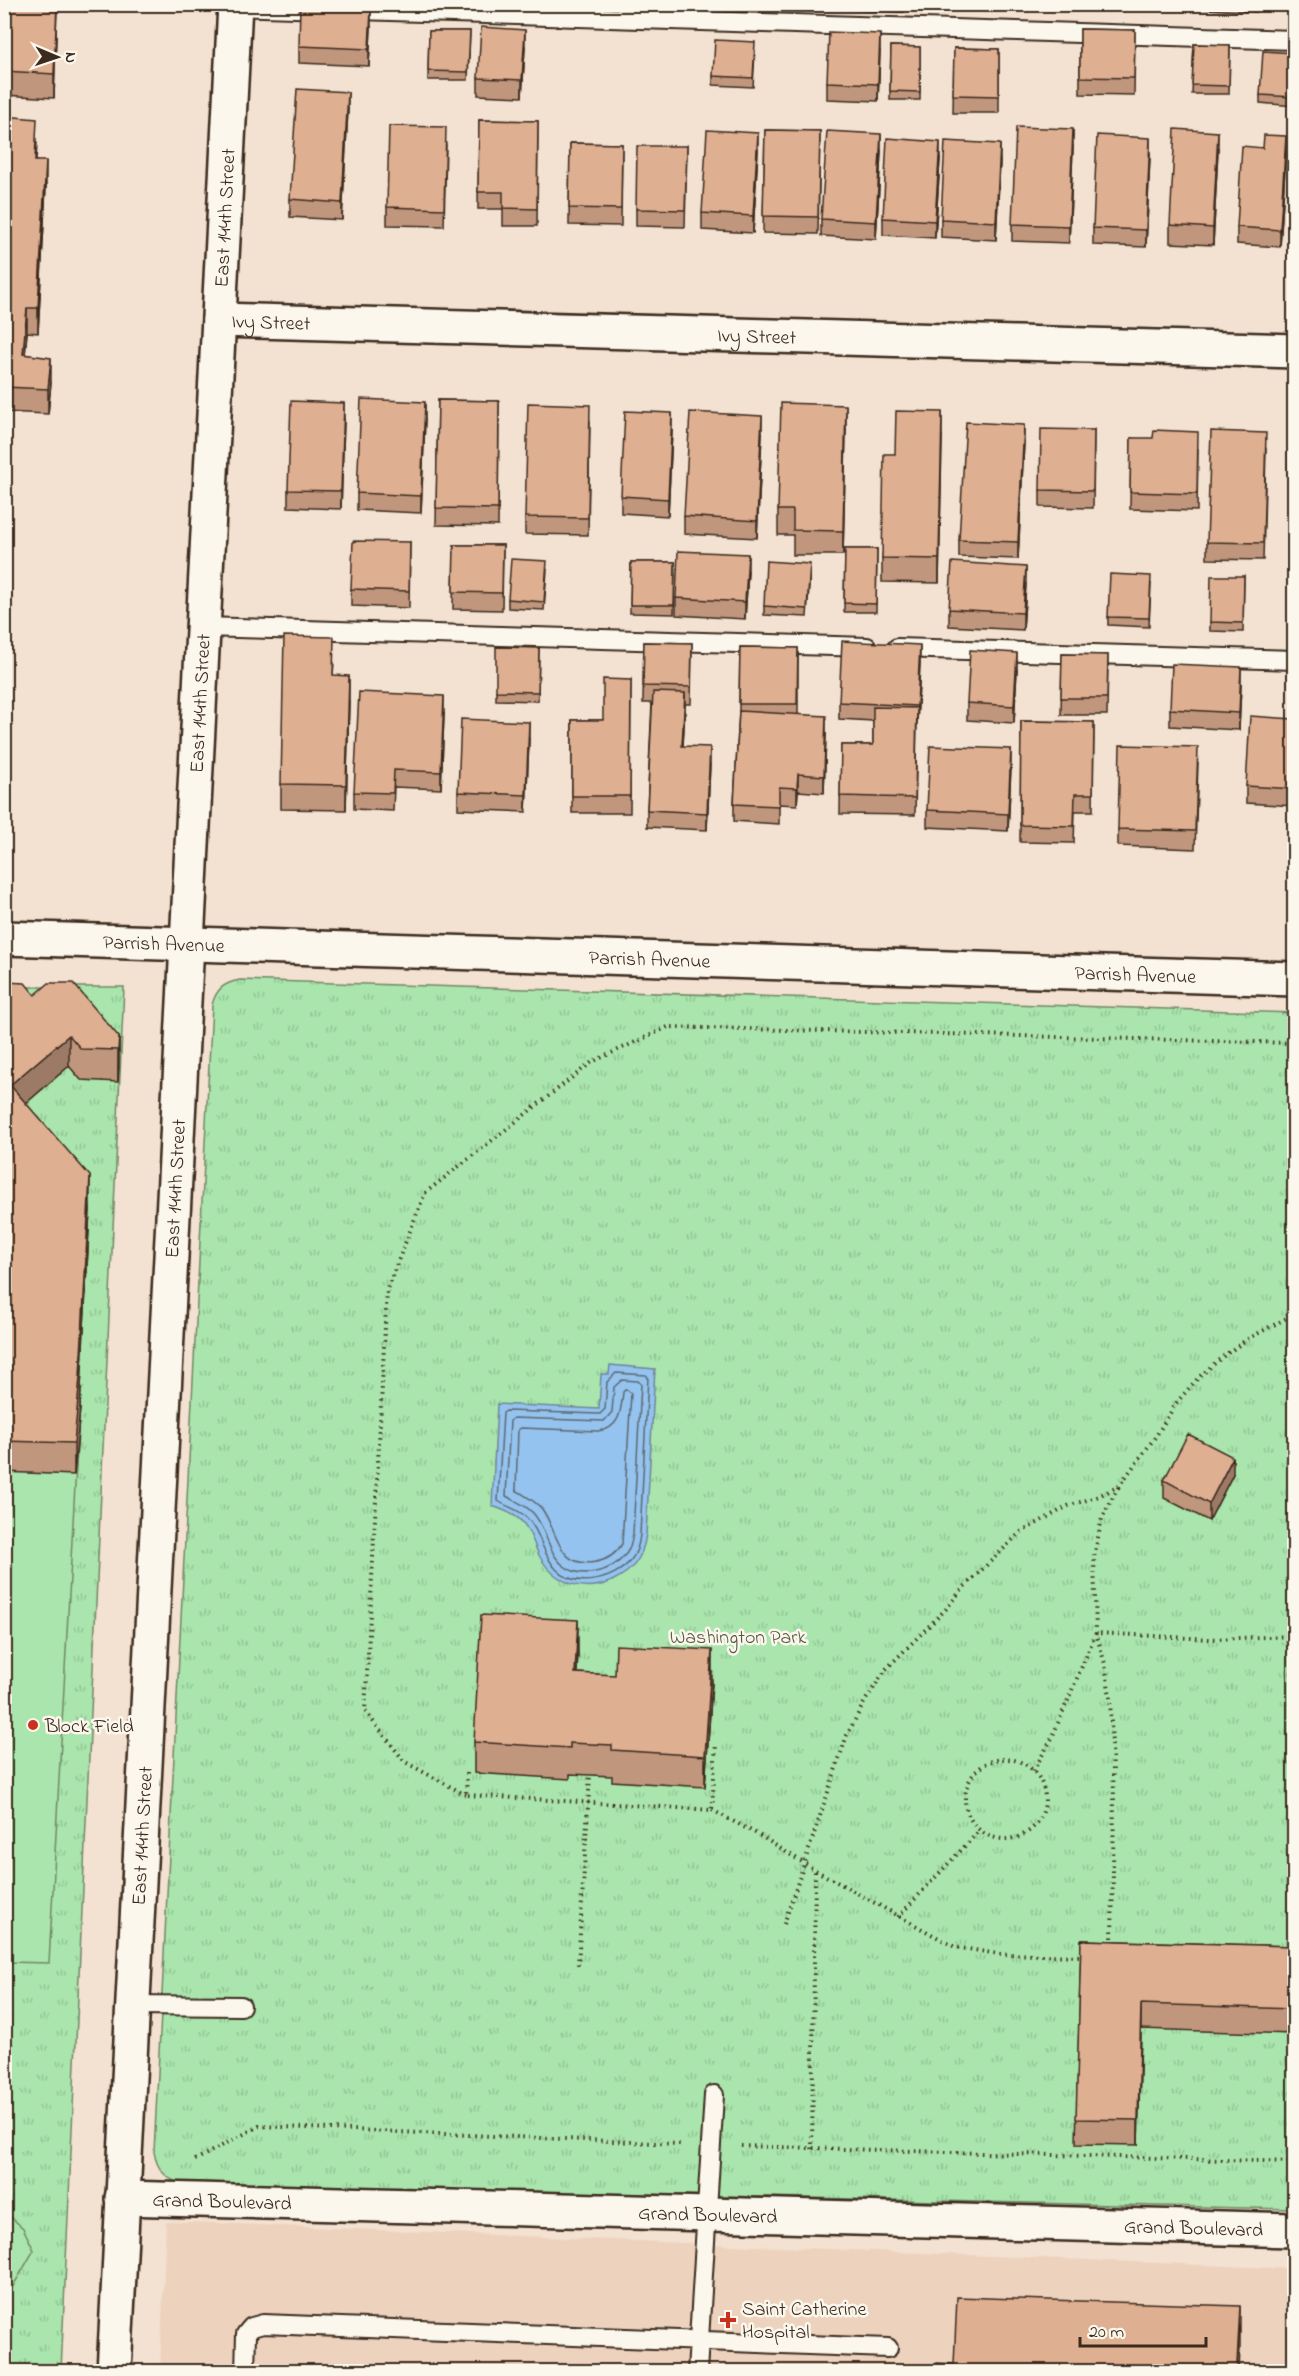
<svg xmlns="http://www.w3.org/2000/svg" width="1299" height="2376" font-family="'Indie Flower',sans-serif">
	<defs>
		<pattern id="grass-tufts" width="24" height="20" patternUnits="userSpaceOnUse" patternTransform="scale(1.5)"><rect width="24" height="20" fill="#a9e5ac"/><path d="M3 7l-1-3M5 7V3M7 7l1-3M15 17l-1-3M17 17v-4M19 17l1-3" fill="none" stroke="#92c594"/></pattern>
	</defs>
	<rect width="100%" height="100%" fill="#f3e1d1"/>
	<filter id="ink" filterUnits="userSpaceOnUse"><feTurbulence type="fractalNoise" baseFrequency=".0167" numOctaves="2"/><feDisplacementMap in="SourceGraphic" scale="12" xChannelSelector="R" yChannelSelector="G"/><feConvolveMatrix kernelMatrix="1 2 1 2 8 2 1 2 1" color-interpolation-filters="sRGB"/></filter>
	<g filter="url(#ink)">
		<path fill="#edd2be" d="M166,2221L1294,2269V2371L160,2372Z"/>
		<path fill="url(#grass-tufts)" stroke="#728865" stroke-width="1.5" d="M240,980L1294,1013V2209L185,2184C166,2181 157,2170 154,2152L212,1005C216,989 224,983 240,980Z
			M5,987H124L61,2371L5,2372Z"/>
		<path fill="#a9e5ac" stroke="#728865" stroke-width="1.5" d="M4,1111L90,1210L49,1963L5,1962Z
			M5,2212L23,2228L34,2250L5,2300Z"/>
		<path fill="#93c3ee" stroke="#70869b" stroke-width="1.5" d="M610,1365L655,1369L646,1535C642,1559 634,1570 612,1581C583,1594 555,1583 540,1557C534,1546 532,1534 524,1524C516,1514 503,1510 492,1506L497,1404L599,1409L601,1374H609Z"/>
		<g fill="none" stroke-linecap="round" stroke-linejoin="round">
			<path stroke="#5e6771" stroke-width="1.5" d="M616,1373L646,1375L648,1377L640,1535C639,1544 637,1553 631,1560C615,1580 575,1590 556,1569C542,1555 541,1531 526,1517C518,1509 507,1507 498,1501L503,1413L506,1411L600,1414L605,1409L607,1382Z
				M622,1380L638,1381L641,1384L633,1534C631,1542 631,1549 625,1555C612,1572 580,1580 563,1565C547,1552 547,1528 533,1513C526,1505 515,1501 506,1496L510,1421L513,1418L604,1421L612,1412L614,1387Z
				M626,1389L631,1393L622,1544C616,1554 607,1560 596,1562C557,1569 559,1533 542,1509C535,1501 524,1495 516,1490L518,1430L521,1428L598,1431C620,1429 621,1411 623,1392Z"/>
			<g stroke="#3b2a1e" stroke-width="22">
				<path id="service" d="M235,6L1294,40
					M203,627L867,647
					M897,648L1294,660
					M132,2005L241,2006
					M245,2372L246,2334L252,2327L263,2324L888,2348
					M697,2372L714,2095"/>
			</g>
			<g stroke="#3b2a1e" stroke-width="38">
				<g id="minor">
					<path id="s1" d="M219,320L1294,351"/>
					<path id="s2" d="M4,938L1294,979"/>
					<path id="s3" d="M122,2198L1294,2230"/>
				</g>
			</g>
			<g stroke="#3b2a1e" stroke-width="38">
				<g id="tertiary">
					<path id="s4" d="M114,2372L235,4"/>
				</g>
			</g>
			<path stroke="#3b2a1e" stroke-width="4" stroke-dasharray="1.5 4.5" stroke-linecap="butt" d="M965 1799a40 40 0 1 1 80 0a40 40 0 1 1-80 0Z
				M1033,1771L1051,1740L1096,1633L1210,1639L1294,1636
				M467,1773L466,1795L712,1810L716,1743
				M466,1795L405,1762L365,1711L387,1289L425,1193L592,1062L668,1027L1294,1043
				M712,1810L759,1835L815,1870L955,1947L999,1954L1084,1956
				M898,1917L980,1830
				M784,1924L847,1735L865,1701L886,1669L946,1609L964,1587L1021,1532L1068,1506L1099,1496L1119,1486L1156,1436L1177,1402L1199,1377L1221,1358L1246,1340L1294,1314
				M1112,1944L1114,1797L1110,1697L1105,1664L1096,1633L1094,1557L1102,1518L1119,1486
				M578,1965L590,1775
				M741,2146L1294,2162
				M812,2149L815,1871
				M195,2160L259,2126L680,2144"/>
			<use href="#service" stroke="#fbf7ec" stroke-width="18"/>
			<use href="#minor" stroke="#fbf7ec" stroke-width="33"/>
			<use href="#tertiary" stroke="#fbf7ec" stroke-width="33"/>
		</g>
		<path fill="#c0967d" stroke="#3b2a1e" stroke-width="1.5" d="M4,4H57L54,98L4,95Z
			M775,4H841V7L775,5Z
			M855,4H905L904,12L855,10Z
			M986,4H1043V8Z
			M1061,4H1108V10L1061,8Z
			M1122,4H1186V10L1122,7Z
			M1189,4H1256V12L1189,8Z
			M371,27L369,66L299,63V46Z
			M1080,29L1135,30L1134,95L1080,94Z
			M429,31H470L468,80H428Z
			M1194,44L1230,45L1229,94H1192Z
			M891,46L920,47V100H890Z
			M525,47L522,97L478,95V78Z
			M954,48L999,49V113H953Z
			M755,51L753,87L713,85V76Z
			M880,51L878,101L827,99V82Z
			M1294,53V106L1260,103V95Z
			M348,109L342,220L290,217V199Z
			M4,116L37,143L36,161L46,186L38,333L27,332L25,355L51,382L48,414L4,412Z
			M479,120L538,121L537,226H503V209H478Z
			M765,130L820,131L818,234L763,233Z
			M570,143L622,144L621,226L569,225Z
			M446,145L444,226L387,225V207Z
			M687,146L685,227L636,226V209Z
			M1073,147L1069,243L1012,241V224Z
			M1218,149L1213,245L1170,243V225Z
			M758,150L753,233L702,230V213Z
			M881,151L876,239L821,236V219Z
			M1286,153L1280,247L1237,244V227Z
			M1150,155L1146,247L1093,245V228Z
			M940,159L935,238L883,235V218Z
			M1000,161L996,240L941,237V219Z
			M438,400L499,401L498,526L436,525Z
			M425,419L421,513L357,510V493Z
			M344,420L341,509L288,507V490Z
			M590,422L588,535L525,534V517Z
			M846,429L843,555H793V535H778V510Z
			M672,430L668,516L621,513V496Z
			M1094,430L1093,508L1040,507V490Z
			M762,433L757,538L684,534V516Z
			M1289,434H1294V567H1288Z
			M942,436L939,583L882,582V558L895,454Z
			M1131,438L1198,449L1197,511L1130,509Z
			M1024,442L1018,559L959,557V540Z
			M1266,450L1263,560L1207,559V542Z
			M410,542L409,608L351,606V589Z
			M454,545H503L502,610L453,609Z
			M845,549H877L876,612H844Z
			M631,562H675L674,614L630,613Z
			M547,570L544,610L508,608V599Z
			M748,571L745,619L676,615V598Z
			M810,573L807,617L764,615V606Z
			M1244,576L1243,632L1210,631V622Z
			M1026,584L1023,630L949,626V609Z
			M1151,584L1149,627L1108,625V617Z
			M644,642L692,643L691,704H685L683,746L710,764L707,830L647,827V810L652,703H643Z
			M740,647L798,648V714L826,733L824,793L798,791L797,805L779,804V824L734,821V804L739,711Z
			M539,648L538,701L496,700V691Z
			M1062,654L1108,655L1107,715H1061Z
			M334,662L333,675L349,701L346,810L281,809V784Z
			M920,662L917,723L915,815L840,814L841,745H873V721L839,719V702Z
			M1017,670L1014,723L967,720V703Z
			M631,680L630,813H572V720H603Z
			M1241,684L1239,730L1170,726V709Z
			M444,714L441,789L394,787L393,811L354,809V792Z
			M1294,719V806L1246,803V786Z
			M1021,721L1094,722L1093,811H1075L1074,843L1020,842Z
			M529,739L526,812L458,809V792Z
			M1198,764L1195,849L1118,846V829Z
			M1011,766L1008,831L927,827V810Z
			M4,982L35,995L119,1037L118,1082L81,1080L69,1066L26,1103L90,1207L80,1408L74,1475L4,1472Z
			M1233,1474L1209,1521L1164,1498V1480Z
			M578,1652L577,1673L712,1682L705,1787L612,1781V1776L570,1774V1779L474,1773V1742Z
			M1081,1940L1294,1946V2034L1141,2029L1138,2145L1076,2144Z"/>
		<path fill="#9c7a66" stroke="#3b2a1e" stroke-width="1.5" d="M57,4L54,98V74Z
			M371,10V27L369,66V49Z
			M525,30V47L522,97V80Z
			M880,34V51L878,101V84Z
			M348,92V109L342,220V203Z
			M1073,129V147L1069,243V226Z
			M1218,132V149L1213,245V228Z
			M758,133V150L753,233V216Z
			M881,134V151L876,239V222Z
			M1286,136V153L1280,247V230Z
			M1150,138V155L1146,247V230Z
			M940,142V159L935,238V221Z
			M1000,144V161L996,240V222Z
			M46,161V186L38,333V308Z
			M27,308V332L23,379V354Z
			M51,358V382L48,414V389Z
			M425,402V419L421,513V496Z
			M344,403V420L341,509V491Z
			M846,405V429L843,555V531Z
			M942,412V436L939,583V559Z
			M672,413V430L668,516V499Z
			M762,416V433L757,538V521Z
			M1024,425V442L1018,559V542Z
			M748,554V571L745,619V602Z
			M1026,567V584L1023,630V613Z
			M920,645V662L917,723V706Z
			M1017,653V670L1014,723V706Z
			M1241,667V684L1239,730V713Z
			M349,676V701L346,810V785Z
			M685,693V710L682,763V746Z
			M444,696V714L441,789V772Z
			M826,716V733L824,793V776Z
			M529,722V739L526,812V795Z
			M710,747V764L707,830V813Z
			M1011,749V766L1008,831V814Z
			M798,774V791L797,805V788Z
			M69,1035V1066L10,1117V1085Z
			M119,1037V1068L118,1082V1050Z
			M90,1176V1207L80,1408L74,1475V1443Z
			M1233,1457V1474L1209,1521V1504Z
			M578,1620V1652L575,1704V1673Z
			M712,1650V1682L705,1787V1756Z
			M1141,2004V2029L1138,2145V2120Z
			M1240,2306V2348L1239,2372H1237Z"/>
		<path fill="#dfaf91" stroke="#3b2a1e" stroke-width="1.5" d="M4,4H57L54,74L4,71Z
			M300,6L371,10L369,49L299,46Z
			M481,27L525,30L522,80L478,78Z
			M1080,29L1135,30L1134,78L1080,77Z
			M429,31H470L468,72L428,71Z
			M829,32L880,34L878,84L827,82Z
			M715,40L755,42L753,78L713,76Z
			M1194,44L1230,45L1229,86L1192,85Z
			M891,46L920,47V92L890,91Z
			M954,48L999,49V96L953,95Z
			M1263,51L1294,53V97L1260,95Z
			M297,89L348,92L342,203L290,199Z
			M4,116L37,119L35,161H46L38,308H27L23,354L51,358L48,389L4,387Z
			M479,120L538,121L537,209L503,208V192H478Z
			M389,126L446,127L444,209L387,207Z
			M1016,127L1073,129L1069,226L1012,224Z
			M1175,129L1218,132L1213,228L1170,225Z
			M707,130L758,133L753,216L702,213Z
			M765,130L820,131L818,217L763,216Z
			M827,131L881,134L876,222L821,219Z
			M1097,135L1150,138L1146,230L1093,228Z
			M1264,135L1286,136L1280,230L1237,227L1242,146L1263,148Z
			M887,138L940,142L935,221L883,218Z
			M945,141L1000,144L996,222L941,219Z
			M570,143L622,144L621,209L569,208Z
			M637,146H687L685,210L636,209Z
			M361,399L425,402L421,496L357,493Z
			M438,400L499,401L498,509L436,508Z
			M291,401L344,403L341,491L288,490Z
			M528,403L590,405L588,518L525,517Z
			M781,403L846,405L843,531L793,530V510H778Z
			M625,411L672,413L668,499L621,496Z
			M896,411L942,412L939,559L882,558L884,454H895Z
			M690,412L762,416L757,521L684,516Z
			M966,422L1024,425L1018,542L959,540Z
			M1041,429L1094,430L1093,491L1040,490Z
			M1154,430L1198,432L1197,494L1130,492L1131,438H1153Z
			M1211,431L1266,433L1263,543L1207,542Z
			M1289,434H1294V550H1288Z
			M353,541L410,542L409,591L351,589Z
			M454,545H503L502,593L453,592Z
			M845,549H877L876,604L844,603Z
			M678,551L748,554L745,602L676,598Z
			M511,559L547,561L544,602L508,599Z
			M766,561L810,564L807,609L764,606Z
			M631,562H675L674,605H630Z
			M952,562L1026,567L1023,613L949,609Z
			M1110,574L1151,576L1149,618L1108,617Z
			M1211,576H1244L1243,623L1210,622Z
			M284,636L334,637L333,675L349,676L346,785L281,784Z
			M842,641L920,645L917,706L839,702Z
			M644,642L692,643L691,687L643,686Z
			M496,647L539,648L538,692L496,691Z
			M740,647L798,648L797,704H739Z
			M970,650L1017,653L1014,706L967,703Z
			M1062,654L1108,655L1107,698H1061Z
			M1172,664L1241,667L1239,713L1170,709Z
			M603,679L631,680L630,796H572V720H603Z
			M359,692L444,696L441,772L394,770L393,793L354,792Z
			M653,692L685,693L682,746L710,747L707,813L647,810Z
			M873,707L917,708L915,798L840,796L841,745H873Z
			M739,711L826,716L824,776L798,774L797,788L779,787V806L734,804Z
			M1250,716L1294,719V789L1246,786Z
			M461,719L529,722L526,795L458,792Z
			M1021,721L1094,722L1093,794H1075L1074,826L1020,825Z
			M1120,745L1198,747L1195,831L1118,829Z
			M930,746L1011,749L1008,814L927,810Z
			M4,982L25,983L35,995L49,983H73L119,1037L118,1050L81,1049L69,1035L10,1085L90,1176L80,1377L74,1443L4,1441Z
			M1188,1434L1233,1457L1209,1504L1164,1480Z
			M481,1615L578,1620L575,1673L615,1675L616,1645L712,1650L705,1756L612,1750V1745L570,1743V1748L474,1742Z
			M1081,1940L1294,1946V2009L1141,2004L1138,2120L1076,2119Z
			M957,2297L1240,2306L1237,2364L1246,2372H937V2363L954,2364Z"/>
	</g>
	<g fill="#c8321e" stroke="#fbf7ec" stroke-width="2">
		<circle cx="33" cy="1725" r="6"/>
		<path d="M725 2311h6v6h6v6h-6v6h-6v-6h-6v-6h6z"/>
	</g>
	<g text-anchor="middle" stroke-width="5" stroke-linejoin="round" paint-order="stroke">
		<g font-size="20" fill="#3b2a1e" stroke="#fbf7ec">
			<text dy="7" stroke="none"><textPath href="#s4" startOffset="2157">East 144th Street</textPath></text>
			<text dy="7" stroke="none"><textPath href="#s1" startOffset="52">Ivy Street</textPath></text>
			<text dy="7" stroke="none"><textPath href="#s1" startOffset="538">Ivy Street</textPath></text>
			<text dy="7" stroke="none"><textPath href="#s4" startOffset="1671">East 144th Street</textPath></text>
			<text dy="7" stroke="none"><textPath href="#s2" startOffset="160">Parrish Avenue</textPath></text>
			<text dy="7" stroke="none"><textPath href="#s2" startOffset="646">Parrish Avenue</textPath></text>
			<text dy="7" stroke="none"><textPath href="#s2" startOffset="1132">Parrish Avenue</textPath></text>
			<text dy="7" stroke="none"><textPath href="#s4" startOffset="1185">East 144th Street</textPath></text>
			<text dy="7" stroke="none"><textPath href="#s4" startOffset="537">East 144th Street</textPath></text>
			<text dy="7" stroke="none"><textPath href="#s3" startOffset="100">Grand Boulevard</textPath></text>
			<text dy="7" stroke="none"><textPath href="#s3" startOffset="586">Grand Boulevard</textPath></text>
			<text dy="7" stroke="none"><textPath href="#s3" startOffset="1072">Grand Boulevard</textPath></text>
		</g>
		<g font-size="20" fill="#565942" stroke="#fbf7ec">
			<text x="738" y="1643">Washington Park</text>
		</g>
		<g font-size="20" fill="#3b2a1e" stroke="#fbf7ec" text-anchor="start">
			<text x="45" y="1732">Block Field</text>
			<text x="742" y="2315">Saint Catherine<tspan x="742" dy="23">Hospital</tspan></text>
		</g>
	</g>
	<rect width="1299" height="2376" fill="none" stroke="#fbf7ec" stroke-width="24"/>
	<rect x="12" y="12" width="1275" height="2352" fill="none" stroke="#3b2a1e" stroke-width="2" filter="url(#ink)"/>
	<g transform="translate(57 57) rotate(92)" stroke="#fbf7ec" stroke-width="4.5" paint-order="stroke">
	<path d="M0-4.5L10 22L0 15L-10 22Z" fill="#3b2a1e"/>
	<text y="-9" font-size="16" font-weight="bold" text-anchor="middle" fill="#3b2a1e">N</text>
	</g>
	<path d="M1080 2337v9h126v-9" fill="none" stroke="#3b2a1e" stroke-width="3"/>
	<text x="1089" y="2337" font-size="18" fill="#3b2a1e" stroke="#fbf7ec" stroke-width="4.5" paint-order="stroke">20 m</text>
</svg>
